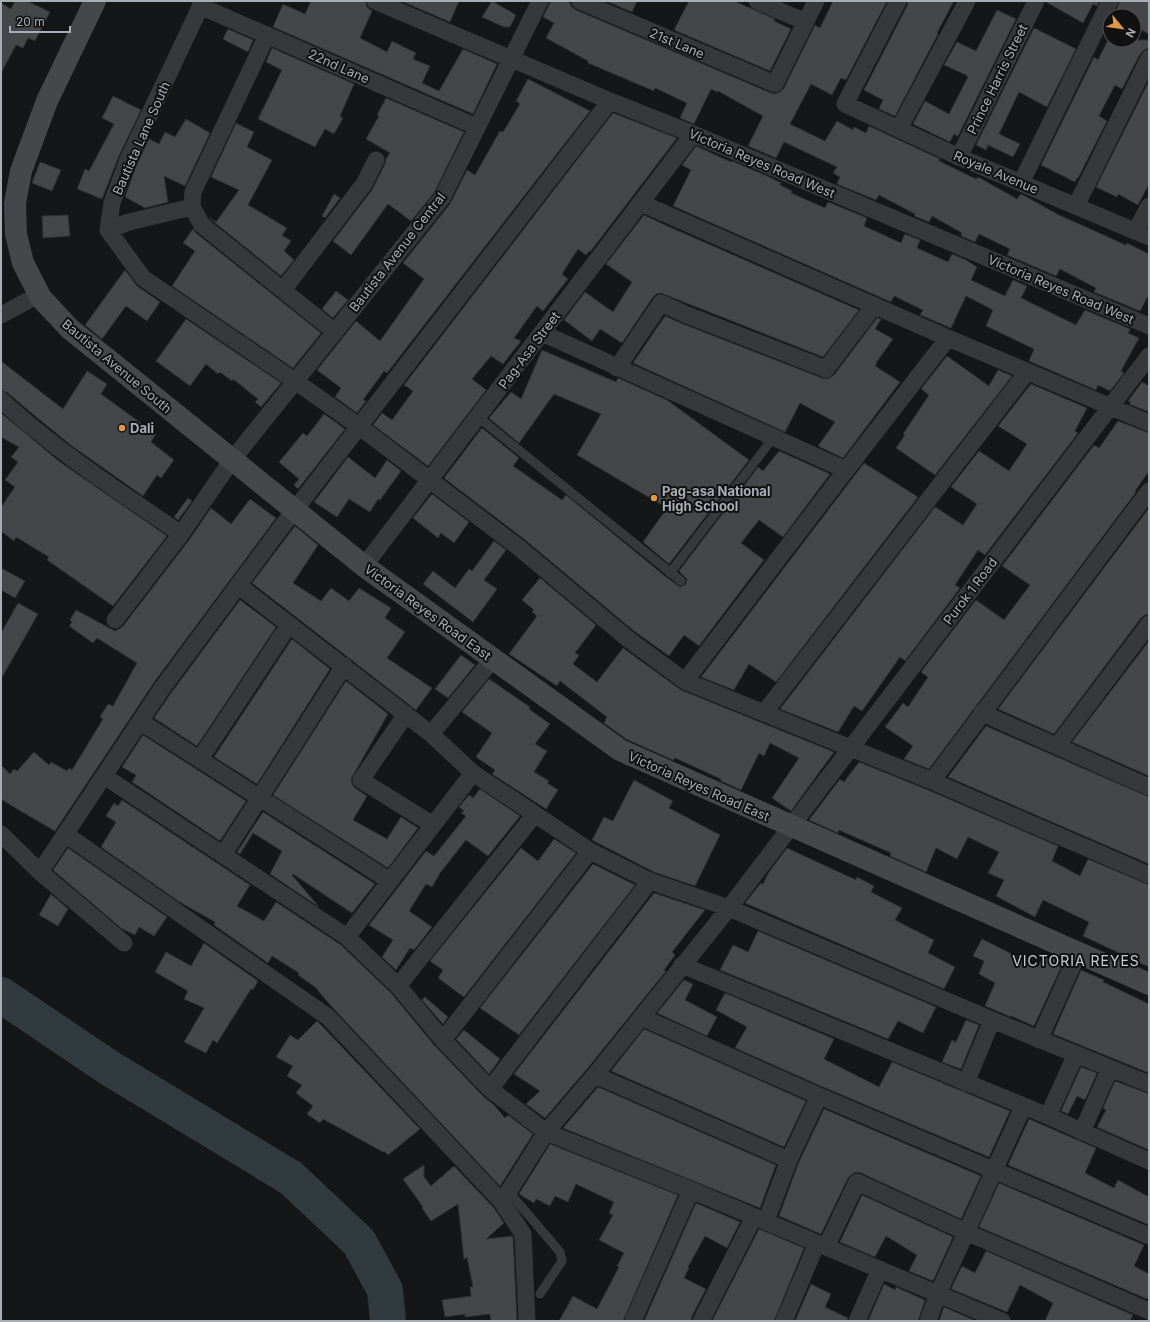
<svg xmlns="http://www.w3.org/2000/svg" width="1150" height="1322" font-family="Inter,sans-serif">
	<rect width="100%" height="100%" fill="#151617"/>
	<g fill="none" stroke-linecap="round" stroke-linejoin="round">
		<path stroke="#303a3f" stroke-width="36" d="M1,995L111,1069L291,1178L359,1242L385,1290L388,1321"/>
	</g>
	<path fill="#45464a" stroke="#303033" d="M15,1H27L50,12L35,41L28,38L23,48L16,45L1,73V3L11,9Z
		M311,1H365L367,7L372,11L360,38L387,52L392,41L416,53L413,59L430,66L422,83L439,91L463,49L497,64L473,114L273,27L283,4L305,14Z
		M401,1H459L450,22Z
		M492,1L516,15L510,27H504L482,17Z
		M551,1H567L570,3L572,7L576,10L771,93L776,94L780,92L784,88L814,27L815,25L820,28L833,1H887L846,80L841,78L832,95L811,84L790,124L825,141L837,121L853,130L854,127L866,133L869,126L940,159L939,161L976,179L978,177L1017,199L1021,194L1059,215L1126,245L1127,243L1149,254V294L1140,311L1094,292L1096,288L1060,269L1056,276L1007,255L1010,249L979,234L975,242L961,236L962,233L932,216L929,222L914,216L915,214L879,195L876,200L837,184L840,177L833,173L837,167L784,142L776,158L748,146L763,116L718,91L717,92L711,89L694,124L680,118L687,103L655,88L654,91L588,63V61L546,38L554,23L543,17Z
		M606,1H637L632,12Z
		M689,1H734L775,19L774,21L791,29L770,71L674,30Z
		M908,1H954L937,33L938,34L895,116L879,109L883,100L864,90L907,6Z
		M1046,1H1099L1097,6L1093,4L1083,23L1046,2Z
		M1120,1H1149V34L1134,26V16L1114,15Z
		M997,10L1016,19L958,136L954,134L950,142L913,124L925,101L949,114L968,77L966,75L944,65L957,42L976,51Z
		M1034,28L1076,49L1047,107L1019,92L999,134L1020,144L1013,157L988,145L986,150L976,145Z
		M228,29L253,40L248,52L223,39Z
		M1108,40H1149V48L1144,50L1140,54L1122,89L1115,85L1099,116L1107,121L1078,178H1077L1075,182L1041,165L1094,57L1098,60Z
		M272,48L354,84L340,116L343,118L334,134L325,129L315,147L258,119L282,70L266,62Z
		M528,79L590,111L387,373L384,371L363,400L366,401L357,413L335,397L341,388L317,370L356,321L380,341L424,279L403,263L450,204L467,170L475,175L500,131L503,132L520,104L516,101Z
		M1149,81V184L1138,205L1118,194L1117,197L1096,187Z
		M113,96L141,110L118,158L102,199L77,189L85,169L89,171L114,124L102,118Z
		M386,98L464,132L434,193L411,221L388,204L351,255L333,241L372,190L385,164L386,159L390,153L366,139L379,116L377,115Z
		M613,113L677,138L590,252L589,251L586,255L578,249L562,274L568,279L543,311L537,306L514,338L521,341L503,364L491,356L472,379L486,390L428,466L373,425L382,413L392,420L413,391L404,385Z
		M186,119L210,133L185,186L164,176L168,202L145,208L125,197L136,166L149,139L159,144L165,132L175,137Z
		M236,123L254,132L247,147L272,160L248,205L287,228L282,235L291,241L284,251L294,260L281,276L209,218L216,222L239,190L211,177Z
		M696,146L731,162L732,161L767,176L781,183L780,185L792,191L791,193L825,208L828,202L867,218L864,226L901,243L905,234L920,240L917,248L948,262L952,254L966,260L977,267L971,280L1005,296L1013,280L1027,286L1021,298L1076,325L1085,310L1130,329L1128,333L1139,338L1121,371L1124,373L1110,391L1098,385L1096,390L1029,361L1034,349L986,326L993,310L966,296L951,328L920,315L923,310L894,296L891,302L673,206L691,170L682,165Z
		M40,162L61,170L52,191L32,183Z
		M334,194L340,198L325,218L322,216Z
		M68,215L70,236L43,238L42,216Z
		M644,215L665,225L859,310L823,357L661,293L656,294L653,297L622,343L600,329L592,341L564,320L585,292L613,312L632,282L606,264Z
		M193,229L196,233L321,333L293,368L172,286L195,251L183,243Z
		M125,270L137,286L160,302L147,321L126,306L102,339L85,325Z
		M336,291L348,300L333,318L322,309Z
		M665,316L683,324L822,378L828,379L834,375L877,318L881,319L875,329L893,339L876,363H877L875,366L900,382L843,458L818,446L835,422L800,403L785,432L633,363Z
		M186,319L281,383L261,407L255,402L258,399L233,379L232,381L220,372L218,374L206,364L190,386L156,361Z
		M542,350L616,382L618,378L667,400L749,460L669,564L643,542L667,508L577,455L601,414L554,394L519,443L489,418L511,392L521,399Z
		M947,356L989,386L998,370L1012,376L935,475L896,448L905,435L903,434L929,395L921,389Z
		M1,361L63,409L87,371L107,384L101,394L156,434L151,442L174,460L161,478L157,475L143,496L72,446L29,411L8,393L1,390Z
		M1142,382L1149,386V412L1129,404L1131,402L1128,401Z
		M1031,384L1087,408L1075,431L1078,433L985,555L978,550L955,585L960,588L905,661L900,657L862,711L854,706L838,732L780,709L935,507L963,525L977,504L951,487L979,451L1009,471L1027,444L998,426Z
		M1,413L60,462L167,536L113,606L47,560L49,557L16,537L14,541L1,531V507L15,487L5,480L18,462L11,457L19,447L1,437Z
		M324,414L345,429L298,489L294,485L299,479L279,462L303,433L307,436Z
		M1118,421L1149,433V471L1135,491L1136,492L929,769L904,759L913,746L885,727L903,703L908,707L928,677L921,672L976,600L1004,620L1030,585L1002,566L1094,445L1099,448Z
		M482,428L519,458L513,466L562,500L566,495L666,577L680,587L686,584L687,579L679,571L758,467L763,471L779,451L830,474L783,537L759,520L741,543L764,560L699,646L684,635L669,656L634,631L524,539L444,478Z
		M348,457L375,478L387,460L401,471L380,500L378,499L370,512L349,499L337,517L314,502Z
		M864,463L918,497L776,682L749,664L734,690L701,677Z
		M432,494L469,522L454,543L441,533L438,538L413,518Z
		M188,498L192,501L178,520L174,517Z
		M250,499L276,518L155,681L55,831L17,809L1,799V765L10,774L14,769L17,771L34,752L49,765L51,762L67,771L69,768L72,770L103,719L100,717L108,704L113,706L137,663L97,638L93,643L69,626L72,622L70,620L76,610L115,631L119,629L123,626L189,540L211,508L231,524Z
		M1149,508V614L1145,615L1141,618L1054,734L998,709Z
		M295,526L318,545L293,583L321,601L331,588L349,601L359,588L391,608L385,618L405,632L387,658L432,688L416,710L252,583Z
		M494,541L506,550L484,580L497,589L473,622L423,584L433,571L455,588L469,569L472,571Z
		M1,568L25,581L15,598L1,590Z
		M540,578L596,625L575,653L579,655L573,664L597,682L623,648L681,690L834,752L791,811L772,798L799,758L770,743L764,756L759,753L741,790L721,781V779L675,758L673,760L626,739L604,723L607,717L560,681L557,686L509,654L537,616L532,612L534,610L522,600Z
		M240,600L276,627L197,746L154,718L171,693Z
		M18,603L38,614L1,679V633Z
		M292,639L330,669L257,784L214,757Z
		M1149,641V776L1072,742Z
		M461,655L475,665L448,698L435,689Z
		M489,679L530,707L529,709L550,724L535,744L547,751L534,772L549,781L547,783L558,790L546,809L492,774L495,770L476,757L492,733L462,712Z
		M346,681L388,714L351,779L352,784L355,788L367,796L353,820L387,839L401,817L418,828L388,868L273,795Z
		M986,726L1149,797V864L948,777Z
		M143,735L246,801L220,841L132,782L136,775L122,767Z
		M859,762L928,790L1058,846L1052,861L1080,876L1088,859L1149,885V967L1083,936L1089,922L1043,900L1035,917L996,896L1004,880L988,873L999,852L968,837L957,859L936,848L926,872L890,856L891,853L839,830L838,833L809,820L840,779L844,782Z
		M634,780L673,801L669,808L720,835L695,886L654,872L592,840L604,817L613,821Z
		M480,789L520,816L488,856L466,840L440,873L432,887L426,884L409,911L432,927L414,950L410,948L396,970L382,957L393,940L369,925L426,851L434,856L466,816L461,813L464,811L459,807L469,795L473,798Z
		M122,800L250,885L237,906L264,921L276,902L341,945L391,993L435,1046L483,1096L494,1105L505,1118L508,1115L533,1134L500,1186L332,1007L315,987L298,975L299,973L272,956L268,963L214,925L215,922L178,901L101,847L116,822L106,816L114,803L118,806Z
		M263,812L375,884L352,913L293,874L292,875L319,907L270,874L282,851L253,833L240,854L237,852Z
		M554,839L576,853L464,997L438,978L443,970L430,961L521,848L538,861Z
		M68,848L167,917L154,936L139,927L135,935L121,928L53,870Z
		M787,848L856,880L857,877L874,886L871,892L902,908L895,920L934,940L928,953L955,967L944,989L745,903L761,883L763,884L769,872Z
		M593,864L635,885L519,1035L480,1008Z
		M654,893L705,910L672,952L675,955L664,970L666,971L587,1069L545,1118L526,1104L540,1091L514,1074Z
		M51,894L68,909L58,926L39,915Z
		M758,931L936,1007L923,1033L898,1021L888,1039L720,970L733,945L748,952Z
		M982,939L1038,967L1044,954L1063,963L1034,1026L1011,1016V1017L985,1006L995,983L979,974L984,961L973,956Z
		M204,943L258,981L253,990L251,989L217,1043L213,1040L206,1053L184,1042L204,1008L184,999L188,991L155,972L166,952L191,966Z
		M1081,970L1104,980L1103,982L1149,1004V1073L1053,1034Z
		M684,980L693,984L685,1000L717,1017L707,1036L657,1013Z
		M725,993L834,1039L824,1059L879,1087L892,1062L1010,1111L989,1157L823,1087L735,1048L747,1027L716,1010Z
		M425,997L448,1017L443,1024L422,1000Z
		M966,1020L979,1025L961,1069L942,1062L952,1040L956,1042Z
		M317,1021L321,1025L420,1129L388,1155L384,1151L383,1152L323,1119L320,1123L307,1114L313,1106L296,1093L302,1085L287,1076L293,1066L276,1057L290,1035L298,1040Z
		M644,1029L806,1101L784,1147L611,1071Z
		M464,1030L500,1059L489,1074L456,1039Z
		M1081,1067L1097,1073L1085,1100L1077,1096L1068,1114L1061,1111Z
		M1115,1081L1149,1094V1150L1097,1127L1106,1110L1103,1108Z
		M598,1087L776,1165L760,1208L563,1128Z
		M824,1109L981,1176L961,1219L861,1173L856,1172L852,1174L848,1178L821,1234L779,1216L798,1164Z
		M1029,1119L1096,1148L1085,1173L1114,1188L1118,1180L1149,1197V1225L1008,1165Z
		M550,1144L678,1195L623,1321H559L573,1296L597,1309L619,1267L617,1266L624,1253L599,1240L613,1215L609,1213L614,1202L576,1184L568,1202L555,1196L550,1206L536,1199L534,1203L519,1194Z
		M424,1165V1177L431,1186L454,1166L494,1208L504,1223L486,1239L512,1236L513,1237L517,1321H491L490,1314L465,1317V1314L445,1317L442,1300L471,1296L470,1287H473L467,1257L464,1260L458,1204L431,1221L422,1208L423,1207L403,1179Z
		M999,1183L1144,1245L1134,1266L1149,1274V1295L1147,1299L979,1227Z
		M862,1195L953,1237L933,1281L909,1271L917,1255L886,1236L875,1257L840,1242Z
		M696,1203L740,1222L727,1248L705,1236L688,1267L689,1268L684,1278L706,1289L692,1316L691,1321H644Z
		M759,1229L804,1248L774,1321H712Z
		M986,1251L1133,1315L1130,1321H1045L1053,1303L1020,1285L1007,1312L951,1289L962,1266L975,1273Z
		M811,1284L831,1294L825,1307L848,1318L847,1321H795Z
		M884,1284L895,1290L896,1287L925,1300L918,1321H868Z
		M944,1307L976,1321H939Z"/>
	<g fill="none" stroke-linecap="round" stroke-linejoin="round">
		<path stroke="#37383c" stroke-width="9" d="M478,417L681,581
			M670,573L773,438
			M508,1191L560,1252L562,1261L540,1294"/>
		<path stroke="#37383c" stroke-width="17" d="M203,1L127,162L112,203L108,230L143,278L295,381L360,427L518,547L628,639L685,681L932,781L1149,875
			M375,1L610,101L693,134L1149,326
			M580,1L775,84L816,1
			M757,1L806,22
			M898,1L845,104L959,157L1149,237
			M200,6L477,127
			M267,35L193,192L192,207L202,225L335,332
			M899,129L967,1
			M959,157L1036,1
			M1021,183L1110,1
			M641,203L948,338L1149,423
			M1076,206L1149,58
			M108,230L129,222L192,207
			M1136,231L1149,206
			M283,290L364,184L376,160
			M1,315L40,294
			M542,333L846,470
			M617,368L661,303L687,315L826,369L874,306
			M1,400C56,451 120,492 181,534
			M364,566L693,134
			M239,586L431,734L473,773L590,851L650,881L729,908L992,1020L1149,1084
			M115,620L181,534L232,460L442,198L540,1
			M685,681L846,470L948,338
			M764,713L1027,372
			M982,713L1149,787
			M406,714L361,780L433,825
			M141,722L390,881
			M431,734L493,659
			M1057,746L1149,624
			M200,759L289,625
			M104,776L347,937L398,986L443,1040L490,1089L546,1132L691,1190L1002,1321
			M932,781L1149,491
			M1,834L40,872
			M65,834L328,1017L502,1202L523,1234L527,1321
			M223,855L344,666
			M347,937L473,773
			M124,943L40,872L163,687L277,533L610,101
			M682,965L1048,1116L1149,1161
			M398,986L535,814
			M641,1017L819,1096L1149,1236
			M443,1040L590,851
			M1039,1040L1078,953
			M595,1075L789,1160
			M966,1083L992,1020
			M490,1089L650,881
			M1048,1116L1076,1054
			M1082,1132L1110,1068
			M502,1202L546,1132L595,1075L729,908L1149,356
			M766,1221L789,1160L819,1096
			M826,1247L857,1182L966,1232L1149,1311
			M633,1321L691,1190
			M701,1321L754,1217
			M784,1321L817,1243
			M857,1321L880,1269
			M928,1321L938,1294L1023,1107"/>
		<path stroke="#45474b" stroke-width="22" d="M95,1L47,101L21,171L15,203L16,234L23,263L41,298L70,329L364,566L620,750L1149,984"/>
	</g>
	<g fill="#df9945" stroke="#111112" stroke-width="1.5">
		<circle cx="122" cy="428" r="4"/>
		<circle cx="654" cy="498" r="4"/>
	</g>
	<g text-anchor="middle" stroke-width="4" stroke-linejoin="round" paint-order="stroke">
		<g font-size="13" fill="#a9aeb6" stroke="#111112">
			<text transform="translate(677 43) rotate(23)" y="5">21st Lane</text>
			<text transform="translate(339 66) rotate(24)" y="5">22nd Lane</text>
			<text transform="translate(997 79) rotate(-64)" y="5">Prince Harris Street</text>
			<text transform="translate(141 138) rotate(-66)" y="5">Bautista Lane South</text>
			<text transform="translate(762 163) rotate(23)" y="5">Victoria Reyes Road West</text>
			<text transform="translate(996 172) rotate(23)" y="5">Royale Avenue</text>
			<text transform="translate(397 252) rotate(-52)" y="5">Bautista Avenue Central</text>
			<text transform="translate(1061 289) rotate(23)" y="5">Victoria Reyes Road West</text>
			<text transform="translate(529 350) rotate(-53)" y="5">Pag-Asa Street</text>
			<text transform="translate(117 366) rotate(40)" y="5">Bautista Avenue South</text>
			<text transform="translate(970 591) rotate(-53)" y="5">Purok 1 Road</text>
			<text transform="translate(428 612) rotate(36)" y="5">Victoria Reyes Road East</text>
			<text transform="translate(699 786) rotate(24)" y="5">Victoria Reyes Road East</text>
		</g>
		<g font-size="13" font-weight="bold" fill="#a9aeb6" stroke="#111112" text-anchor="start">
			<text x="130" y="433">Dali</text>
			<text x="662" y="496">Pag-asa National<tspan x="662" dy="15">High School</tspan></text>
		</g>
		<g font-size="14" letter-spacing="1" fill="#c9cdd2" stroke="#111112">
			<text x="1076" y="966">VICTORIA REYES</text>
		</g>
	</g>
	<rect width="1150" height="1322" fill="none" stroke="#a9aeb6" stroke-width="4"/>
	<g transform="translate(1122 28) rotate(119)"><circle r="19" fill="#111112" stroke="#4e5054"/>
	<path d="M0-3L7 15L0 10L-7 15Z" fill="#df9945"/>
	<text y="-6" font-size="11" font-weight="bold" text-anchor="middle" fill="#a9aeb6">N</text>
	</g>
	<path d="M10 26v6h60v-6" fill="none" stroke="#a9aeb6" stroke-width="2"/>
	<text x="16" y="26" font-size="12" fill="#a9aeb6" stroke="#111112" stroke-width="3" paint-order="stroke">20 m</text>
</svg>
